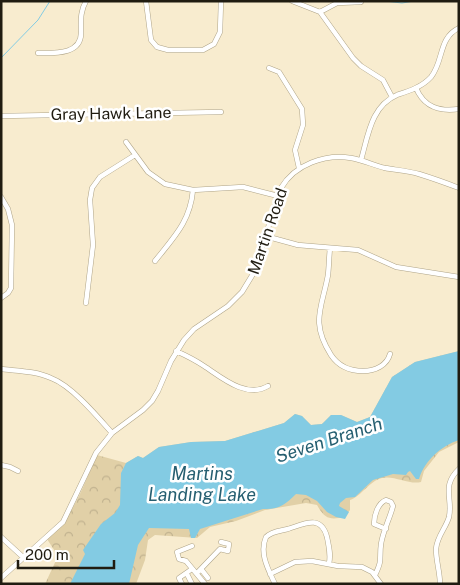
<svg xmlns="http://www.w3.org/2000/svg" width="460" height="585" font-family="'Public Sans',sans-serif">
	<defs>
		<pattern id="forest-crowns" width="20" height="18" patternUnits="userSpaceOnUse" patternTransform="scale(1.25)"><rect width="20" height="18" fill="#e1d0a7"/><path d="M2 6a3 3 0 1 1 6 0M12 15a3 3 0 1 1 6 0" fill="none" stroke="#c1b28f"/></pattern>
	</defs>
	<rect width="100%" height="100%" fill="#f8eccf"/>
	<path fill="url(#forest-crowns)" d="M459,351V442L439,452L424,471L421,482C409,485 394,475 382,478C369,481 362,496 350,500V510L345,517C329,520 325,519 317,505L306,503L265,510L236,521L210,527L197,538L155,535L148,540L145,560L136,584H45L58,556L47,539C73,519 84,484 97,455L126,463L138,456L143,458L159,447L191,442L225,441L284,423L295,414L302,416L311,425L322,424L331,415H341L357,422L370,417L392,377L415,362Z"/>
	<path fill="#83cbe3" d="M459,351V440C441,446 425,460 419,479H416L410,471L408,472L406,475L393,474L373,480L355,497L346,498L340,503L339,506L349,512L345,519L336,517L327,512L317,501L306,495L296,494C286,504 279,510 263,509L200,529L195,538H191L189,529L149,528L138,545L129,584H70L85,554L83,550L101,524L115,513L120,505L121,473L126,463L138,456L143,458L159,447L191,442L225,441L284,423L295,414L302,416L311,425L322,424L331,415H341L357,422L370,417L392,377L415,362Z"/>
	<g fill="none" stroke-linecap="round" stroke-linejoin="round">
		<path stroke="#83cbe3" stroke-width="1" d="M385,1L402,3L414,1
			M1,58L38,20L50,1"/>
		<g stroke="#afa488" stroke-width="5.5">
			<path id="minor" d="M146,1L151,40L157,47L168,50H203L214,44L220,32L221,1
				M292,1L320,12L353,58L361,66L383,80L392,97
				M320,12L337,3L361,2
				M38,53C54,53 82,55 81,32C81,20 80,12 86,1
				M269,68L279,72L302,109L303,125L295,150L299,168
				M416,88C424,107 439,112 459,109
				M1,116L221,112
				M126,142L148,172L165,184L193,190L243,187L278,196
				M361,160C368,136 371,106 397,95C409,91 422,87 431,77C444,61 438,38 459,28
				M1,197L8,209L12,225L11,288L8,293L1,298
				M265,236L298,245L358,250L396,267L459,277
				M330,248C329,257 329,266 328,275C322,308 310,322 331,355C339,367 350,371 363,371C376,371 387,365 390,354
				M155,261C174,237 190,222 193,190
				M86,303L93,245L90,200L92,188L100,177L135,155
				M176,351C185,355 195,360 204,366C221,377 246,399 268,386
				M1,369C18,371 36,371 51,378C72,386 97,416 112,433
				M1,465L10,467L18,471
				M1,537L24,558
				M192,546L177,552L179,559L186,561L205,584
				M201,569L208,578
				M197,573L220,549L228,551L229,544L221,542
				M187,574L192,584
				M270,574L295,562L312,561L338,566L362,567L372,572L381,584
				M375,575C383,559 379,559 381,544C383,531 390,518 393,506L391,502L386,500C378,503 374,515 374,524L386,529
				M1,578L63,522L96,453L112,433L143,410L152,401L158,391L171,361L184,340L194,329L228,306L242,292L253,274L281,188C295,164 325,154 351,158C363,160 373,165 385,168C396,170 408,171 419,174C432,178 446,183 459,188
				M182,584L179,578L192,569
				M275,584C268,569 259,553 266,537C272,531 280,531 288,529C304,524 321,514 327,537C329,547 331,554 329,564
				M440,584C440,572 436,561 436,549C437,536 446,528 449,517C453,498 441,486 459,469"/>
		</g>
		<use href="#minor" stroke="#fff" stroke-width="4.5"/>
	</g>
	<g text-anchor="middle" stroke-width="5" stroke-linejoin="round" paint-order="stroke">
		<g font-size="16" fill="#201c11" stroke="#fff">
			<text transform="translate(111 113) rotate(-1)" y="6">Gray Hawk Lane</text>
			<text transform="translate(267 231) rotate(-71)" y="6">Martin Road</text>
		</g>
		<g font-size="18" font-style="italic" fill="#265f71" stroke="#fff">
			<text transform="translate(329 440) rotate(-18)" y="6">Seven Branch</text>
			<text x="202" y="480">Martins<tspan x="202" dy="21">Landing Lake</tspan></text>
		</g>
	</g>
	<rect width="460" height="585" fill="none" stroke="#201c11" stroke-width="5"/>
	<path d="M18 560v8h96v-8" fill="none" stroke="#201c11" stroke-width="2.5"/>
	<text x="25" y="560" font-size="15" fill="#201c11" stroke="#ffffff" stroke-width="4" paint-order="stroke">200 m</text>
</svg>
